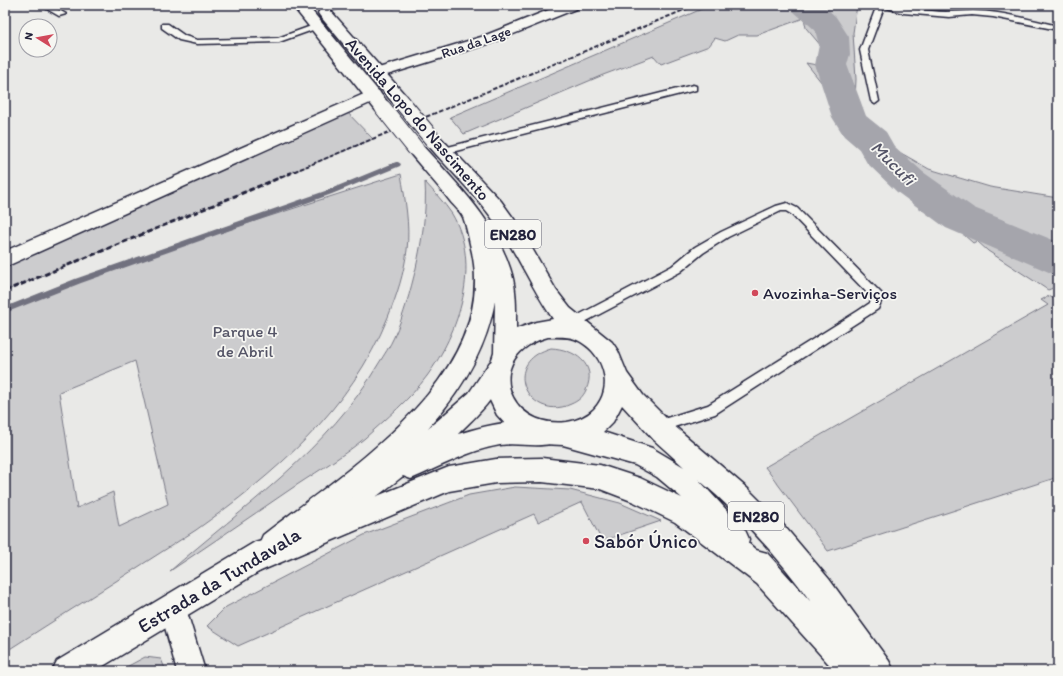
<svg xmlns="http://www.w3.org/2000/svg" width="1063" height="676" font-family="Itim,sans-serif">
	<rect width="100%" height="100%" fill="#e9e9e7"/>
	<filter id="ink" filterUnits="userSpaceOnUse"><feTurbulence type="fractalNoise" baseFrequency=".025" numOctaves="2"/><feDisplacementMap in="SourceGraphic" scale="8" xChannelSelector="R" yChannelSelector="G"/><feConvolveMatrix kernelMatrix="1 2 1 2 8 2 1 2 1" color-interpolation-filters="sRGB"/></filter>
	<g filter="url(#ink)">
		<path fill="#ccccce" stroke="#777784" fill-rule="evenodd" d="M711,5H857L853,33L856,79L855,102L862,120L880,141L929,169L990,187L1058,198V291L1053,288L1048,290L988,251L977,241L973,243L840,124L849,117L806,63L828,67L827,53L806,28L804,18L757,35H738L725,41L715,38L709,46L661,64L654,56L603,75L464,134L450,117Z
			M343,108L373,139L5,291V259Z
			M401,174C405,199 410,225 407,250C404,273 397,295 388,317C351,409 275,474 196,530L5,652V310C135,258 267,217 401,174ZM135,361L168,504L119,527L113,492L77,508L59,392Z
			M425,182C434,192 444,202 452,214C482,265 459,332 427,376C410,399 386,419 365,438C341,458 311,475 285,493C247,519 209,545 170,571C243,507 329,449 379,363C384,355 390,346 394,337C404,315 410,292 416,268C422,240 427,211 425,182Z
			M1049,296L1054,299L1058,297V477L828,551L765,467L1048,305L1041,300Z
			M551,348C574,349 598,364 586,390C583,397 578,401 571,404C531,423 497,364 551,348Z
			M515,487L570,490L620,503L661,521L602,541L582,502L538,522L534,514L238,646L207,626L226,607L364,535L469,495Z
			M145,657L161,659L166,671H119Z"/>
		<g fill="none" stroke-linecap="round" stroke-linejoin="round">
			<path fill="#71717f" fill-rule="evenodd" d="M396,162H398L401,164L400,166L332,194L81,283L5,313V307L75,279L328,190Z"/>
			<path fill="#a5a5ac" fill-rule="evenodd" d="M788,5H823L836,17L849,37L850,54L847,65L866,116L886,132L894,146L923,172L974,208L1058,242V276L946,228L897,192L867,163L859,149L844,136L832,117L815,65L819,45L815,30L793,11Z"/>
			<g stroke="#22223b" stroke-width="3">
				<path id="lane" d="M40,5H50L66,14L59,16Z
					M338,5H353L323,12L319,10Z
					M877,5C895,5 914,10 932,11C946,13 959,11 973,11C1001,11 1030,20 1058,26V30L993,17L972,15L949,17L903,13L884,7L868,50L879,101L875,104L871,101L860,50Z
					M162,24H168L185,36L197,40L278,38L314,25L321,27L279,42L197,44L179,40L162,28Z
					M693,85L696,86V90L444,154L440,151L444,148Z
					M787,203L797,208L882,294L883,297L878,309L715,414L658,432L654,430L652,426L654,422L708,405L858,311L870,303L872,298L791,214L786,211H781L728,237L703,253L680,272L577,326H569L568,323L569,320L672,266L695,247L721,232L776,206Z"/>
			</g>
			<g stroke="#22223b" stroke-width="3">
				<path id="street" d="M561,5H580L578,8L491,43L377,78L372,76L369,73L372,70L481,37Z
					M373,90L379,91L381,95L379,99L5,267V251Z
					M173,596L183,599L205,671H177L160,609L163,599Z"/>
			</g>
			<g stroke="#22223b" stroke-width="3">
				<path id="secondary" d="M498,359L506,362L509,369C496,397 480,413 458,434C487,425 527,415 556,426L559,434L556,442C538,449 519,442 500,445C469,450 440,467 411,479L403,476C380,494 354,515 326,527L317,523L313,514L317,505L361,477L437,421L469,393L490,362Z
					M265,539L275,542L278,552L275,562L95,671H52L57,661L255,542Z"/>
			</g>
			<g stroke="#22223b" stroke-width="3">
				<path id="primary" d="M292,5H307L389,104L391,108L389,112L383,113L377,112Z
					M325,9L330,10L406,96L408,100L406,104L400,105L394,104L320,16L318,13L320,10Z
					M434,135L440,137L501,201L519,226L556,290L570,308L612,342L618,351L627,373L643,395L672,424L748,489L780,521L829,579L889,661L894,671H835L757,584L675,522L634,502L600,489L542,482L496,483L449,491L251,575L241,571L237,561L241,551L259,544L263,535C349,468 505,373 470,244C468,235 466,225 463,217C460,211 454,206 450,201C437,184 422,168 409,152L406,148L409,144L415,142L421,144C455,182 494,219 510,268C517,288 516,309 516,329L536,322L553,319C535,293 522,264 505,237C484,203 454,175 428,145L425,141L428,137ZM495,301L494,353L486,378L487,394L497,415L507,426L520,435L543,444L563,445L635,465L657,477L682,498L640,478L600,465L542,458L496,459L449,467L330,515C402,459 478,395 495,301ZM548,337C556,337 567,336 575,339C602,350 616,386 594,409C586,417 578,420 567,422C506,430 482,355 548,337ZM622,405L654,440L684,467L652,448L603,432L613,422ZM698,479C740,515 778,556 811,602L767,553L756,550L748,543L749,539L745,530Z"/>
			</g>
			<use href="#lane" fill="#f6f6f2" fill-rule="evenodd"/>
			<use href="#street" fill="#f6f6f2" fill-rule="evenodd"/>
			<use href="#secondary" fill="#f6f6f2" fill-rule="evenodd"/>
			<use href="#primary" fill="#f6f6f2" fill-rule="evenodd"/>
			<path stroke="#22223b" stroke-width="2" stroke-dasharray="4.5 2" stroke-linecap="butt" d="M288,174L696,5"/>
			<path stroke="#22223b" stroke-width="3" stroke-dasharray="5.5 3" stroke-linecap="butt" d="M5,291L291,173"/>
			<g stroke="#22223b" stroke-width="18" stroke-linecap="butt">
				<path id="primary-bridge" d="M400,100L434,141
					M383,108L415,148"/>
			</g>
			<use href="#primary-bridge" stroke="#f6f6f2" stroke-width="16"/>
		</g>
	</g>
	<g fill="#d1495b" stroke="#f6f6f2" stroke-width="1.5">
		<circle cx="755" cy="293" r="4"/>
		<circle cx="586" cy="541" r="4"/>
	</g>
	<g text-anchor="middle" stroke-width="3.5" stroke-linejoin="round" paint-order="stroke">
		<g font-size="14" fill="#22223b" stroke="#f6f6f2">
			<text transform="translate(476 42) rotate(-19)" y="5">Rua da Lage</text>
		</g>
		<g fill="#f6f6f2" stroke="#626272" stroke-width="1">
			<rect x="485" y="220" width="56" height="28" rx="3"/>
			<rect x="728" y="502" width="56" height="28" rx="3"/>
		</g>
		<g font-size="16" font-weight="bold" fill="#22223b">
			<text x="513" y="240">EN280</text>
			<text x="756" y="522">EN280</text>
		</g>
		<g font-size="17" fill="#22223b" stroke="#f6f6f2">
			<text transform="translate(418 119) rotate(49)" y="6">Avenida Lopo do Nascimento</text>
		</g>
		<g font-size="17" fill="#22223b" stroke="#f6f6f2" text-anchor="start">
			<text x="763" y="299">Avozinha-Serviços</text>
		</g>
		<g font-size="17" fill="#555567" stroke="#f6f6f2">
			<text x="245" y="337">Parque 4<tspan x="245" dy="20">de Abril</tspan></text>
		</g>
		<g font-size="18" font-style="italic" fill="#565668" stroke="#f6f6f2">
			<text transform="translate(893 163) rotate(45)" y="6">Mucufi</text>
		</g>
		<g font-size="20" fill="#22223b" stroke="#f6f6f2" text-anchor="start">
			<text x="594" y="548">Sabór Único</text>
		</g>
		<g font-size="20" fill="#22223b" stroke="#f6f6f2">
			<text transform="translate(219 580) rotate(-31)" y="7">Estrada da Tundavala</text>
		</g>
	</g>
	<rect width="1063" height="676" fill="none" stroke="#f6f6f2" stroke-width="20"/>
	<rect x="10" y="10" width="1043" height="656" fill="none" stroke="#22223b" stroke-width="1.5" filter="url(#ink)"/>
	<g transform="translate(38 38) rotate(281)"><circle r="19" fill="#f6f6f2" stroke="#a1a1a9"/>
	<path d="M0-3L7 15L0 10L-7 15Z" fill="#d1495b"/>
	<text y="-6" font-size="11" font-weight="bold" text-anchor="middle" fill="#22223b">N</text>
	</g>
</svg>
